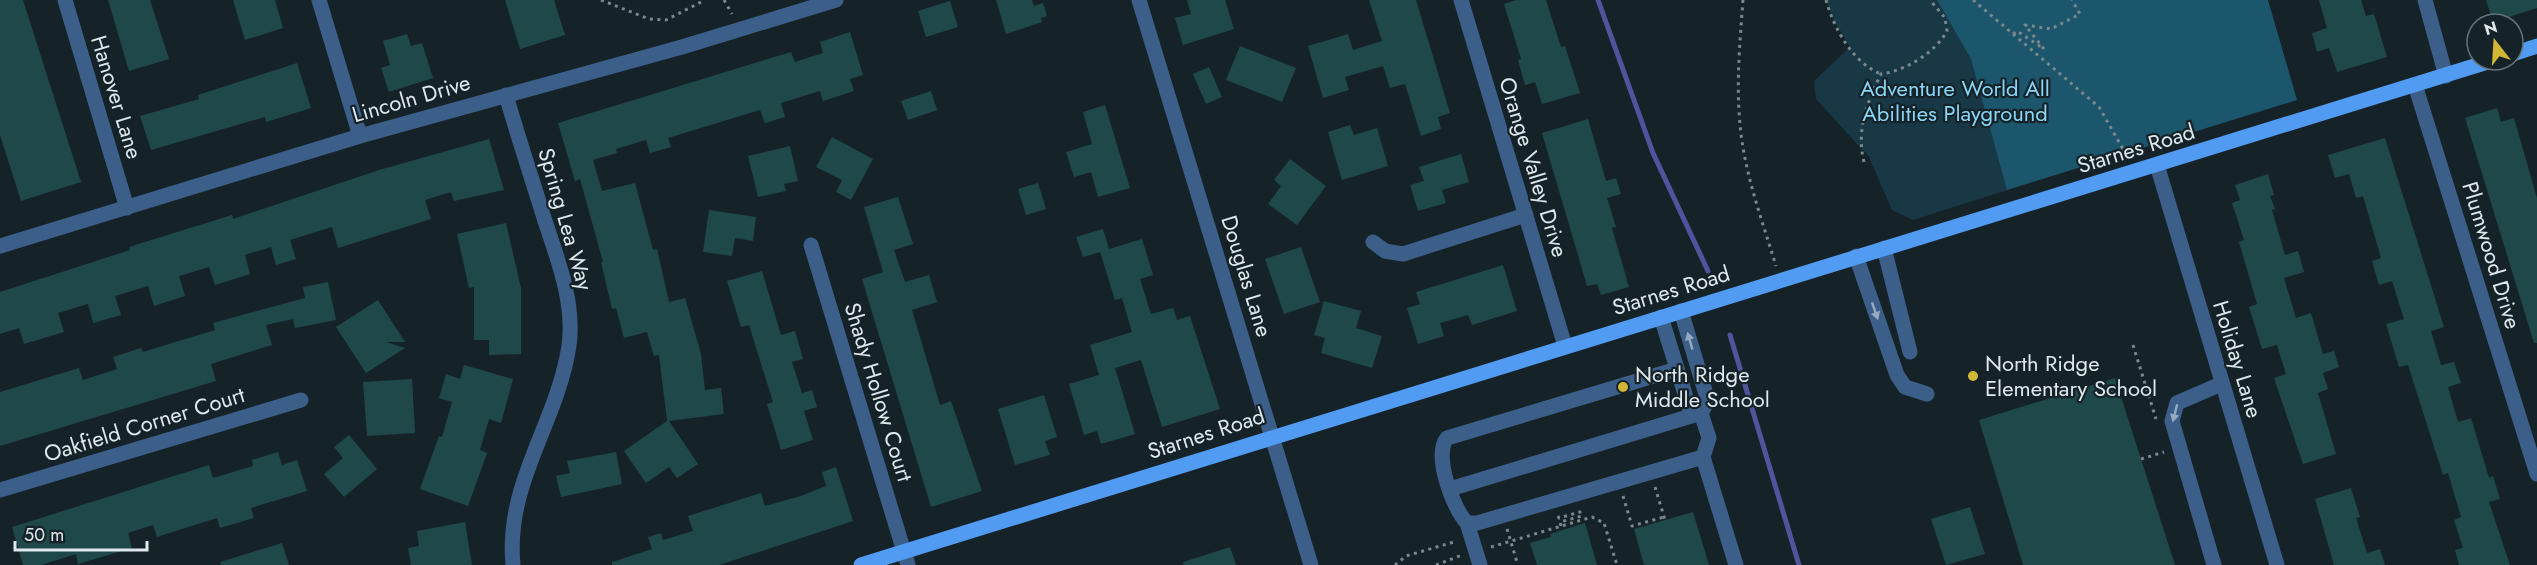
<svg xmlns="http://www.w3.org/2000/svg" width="2537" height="565" font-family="Jost,sans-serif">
	<rect width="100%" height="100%" fill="#152329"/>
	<path fill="#183845" d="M1826,0H2111L2152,144L1913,220L1892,210L1869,157L1816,99L1814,81L1850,47L1833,19Z"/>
	<path fill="#1c566c" d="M1937,0H2268L2297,100L2007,190L1971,59Z"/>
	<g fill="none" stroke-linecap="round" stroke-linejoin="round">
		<path stroke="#52539d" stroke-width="5" d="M1598,0L1653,153L1708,271
			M1730,335L1799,565"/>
	</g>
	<path fill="#1f484b" d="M0,0H23L81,182L21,201L0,135Z
		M108,0H150L169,59L129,71Z
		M233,0H275L283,28L245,40Z
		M505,0H554L565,35L520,49Z
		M996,0H1032L1034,6L1043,3L1047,16L1041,18L1042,22L1006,34Z
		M1187,0H1225L1234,29L1183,45L1175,18L1191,14Z
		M1369,0H1416L1450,113L1438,117L1441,129L1421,136L1405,84L1390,88L1383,66L1345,77L1349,90L1323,98L1308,46L1348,34L1353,50L1382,41Z
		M1516,0H1546L1561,47L1565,46L1580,93L1542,104L1535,82L1525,85L1518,60L1521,59L1504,4Z
		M2319,0H2361L2366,16L2374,14L2387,57L2337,72L2329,48L2317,52L2312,33L2327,28Z
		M2486,0H2537V8L2493,22Z
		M950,1L958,27L926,37L918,11Z
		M850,32L863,75L850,79L854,91L823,101L820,91L781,103L785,117L765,123L760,110L668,138L671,147L650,153L646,140L616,149L617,153L593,160L602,191L635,183L653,250L657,249L669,302L685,298L701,354L705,390L721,388L724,414L669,421L698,464L677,478L669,467L646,483L624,451L667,421L659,355L654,356L647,332L624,338L616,308L612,309L601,262H603L580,179L575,181L558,123L791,52L795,62L823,53L820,42Z
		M407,34L411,46L422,43L433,78L389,92L381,68L390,65L383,41Z
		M1240,46L1296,68L1282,102L1226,80Z
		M297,63L311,108L266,122L265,117L151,150L140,116L199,99L198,95Z
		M1209,67L1222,97L1206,104L1193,74Z
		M931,91L937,110L908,120L901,101Z
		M1105,105L1130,188L1098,197L1091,172L1074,177L1066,152L1092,144L1083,112Z
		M2497,108L2501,122L2514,118L2537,198V343H2534L2465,118Z
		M1588,119L1606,181L1616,178L1621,194L1607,198L1616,227L1612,228L1629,287L1601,295L1597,284L1587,286L1542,133Z
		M1350,125L1354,135L1377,128L1388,166L1342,180L1328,132Z
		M832,137L873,159L851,200L836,192L842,180L816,167Z
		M2385,138L2444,327L2431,331L2441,365L2454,362L2461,383L2448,387L2458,422L2471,418L2489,478L2493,476L2500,499L2489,502L2510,565H2459L2455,550L2463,548L2454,520L2461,517L2448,473L2443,475L2408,365L2399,367L2386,324L2404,319L2392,281L2379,285L2372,261L2381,258L2363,196L2356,198L2349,174L2335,178L2328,155Z
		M489,139L504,190L454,201L451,192L425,200L431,219L338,248L332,227L290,240L296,259L276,265L271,247L245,255L250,274L215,285L209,267L179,276L185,296L154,306L148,286L115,296L121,315L93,323L88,304L58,313L64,332L24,344L19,328L0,334V292L130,250L129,247L232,215L233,219L379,170Z
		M790,146L798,181L784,184L786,191L758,197L748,156Z
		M1461,154L1469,182L1442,190L1446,203L1418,211L1410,185L1424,181L1419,167Z
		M1290,159L1326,186L1297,225L1268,204L1281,186L1274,180Z
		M2268,174L2274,195L2270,196L2275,209L2272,210L2285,255L2298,251L2304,272L2284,278L2296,318L2311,313L2323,354L2334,351L2339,367L2323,373L2328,389L2318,393L2336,454L2303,464L2274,378L2286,374L2277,345L2262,349L2249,307L2257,304L2239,242L2244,240L2232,203L2240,200L2235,185Z
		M1038,183L1046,209L1026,215L1018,189Z
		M898,197L913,244L894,250L905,282L929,275L937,302L912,310L940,405L951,401L982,491L931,507L862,279L883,272L864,207Z
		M709,210L756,217L753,241L735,238L732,256L703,252Z
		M506,223L521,288V354L489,355V340H474V287L469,288L457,234Z
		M1103,229L1109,249L1142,239L1153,275L1140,279L1151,314L1173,308L1177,320L1190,316L1220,409L1162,427L1141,360L1115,368L1135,434L1101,444L1097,431L1084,435L1069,384L1099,375L1090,345L1132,332L1122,298L1115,300L1100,252L1083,257L1076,237Z
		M1301,247L1320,302L1284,314L1265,259Z
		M1503,265L1517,311L1472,325L1468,315L1440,323L1444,336L1418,344L1407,308L1420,304L1416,292Z
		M762,271L781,335L795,331L803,359L792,362L802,393L812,390L817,407L804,411L813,440L781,450L767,404L773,402L749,325L741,327L727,281Z
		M328,282L336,320L295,328L293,319L266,325L272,345L211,364L216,381L0,446V392L79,368L83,380L117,369L113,357L141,348L143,352L215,330L213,323L305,298L303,287Z
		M378,300L405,342H386L405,348L366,373L336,327Z
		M1324,301L1361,311L1356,328L1382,336L1372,368L1321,353L1325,338L1314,335Z
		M464,365L513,379L501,423L489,419L480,450L487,453L468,506L420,489L439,436L442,437L452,402L439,398L446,374L460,379Z
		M2115,378L2175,565H2023L1979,420Z
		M412,379L415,433L367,436L363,382Z
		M1044,395L1057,437L1045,441L1050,455L1015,465L998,409Z
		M349,435L377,469L344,497L324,474L343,458L334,447Z
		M278,452L282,465L297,460L307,491L251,508L254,518L220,528L217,518L157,537L153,525L128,533L132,548L78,564L76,554L41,565H23L12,527L209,465L213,478L253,466L252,460Z
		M616,452L622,484L561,497L556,476L570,473L567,461Z
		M836,467L853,521L719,565H612V562L652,549L648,537L661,533L663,540L693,531L688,516L761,493L765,506L801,496L826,486L822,472Z
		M2351,488L2360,517L2356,518L2367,553L2380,549L2385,565H2334L2315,499Z
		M1970,507L1985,554L1946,565L1931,519Z
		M1693,512L1709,565H1644L1634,529Z
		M465,522L472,565H411L408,548L419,546L417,531Z
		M1585,523L1597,565H1537L1530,543L1551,537L1550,534Z
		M282,543L289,565H221L220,562Z
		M1230,547L1236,565H1184L1183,562Z"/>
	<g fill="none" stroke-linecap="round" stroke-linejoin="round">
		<path stroke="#7b878c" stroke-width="3" stroke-dasharray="3 4.5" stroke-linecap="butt" d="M601,0L649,19L666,20L705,0
			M724,0L732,14
			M1743,0C1740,41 1736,82 1740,124C1744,172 1762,220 1776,266
			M1826,0C1834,29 1853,63 1881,74
			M1973,0L2099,107L2127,156
			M2013,34L2017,31L2044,49L2025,25L2051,29L2080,14L2072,0
			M1864,162C1856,131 1867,102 1881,74C1905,71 1935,53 1947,31L1945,18L1930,0
			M2133,345L2156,419
			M2141,459L2164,452
			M1655,487L1665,520
			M1623,496L1632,526L1664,517
			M1558,516L1559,518L1580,512L1582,516L1560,522L1561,526
			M1507,529L1517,562
			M1491,547L1592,517L1604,523L1617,565
			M1395,565L1406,556L1457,541
			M1436,565L1462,555"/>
		<path stroke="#3c5f89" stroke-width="15" d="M65,0L127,208
			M319,0L360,136
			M1139,0L1311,565
			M1461,0L1565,346
			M2425,0L2446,76
			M2415,85L2537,474
			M506,95C518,137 532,179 545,221C558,260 575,304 569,346C557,424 505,483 513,565
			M2157,165L2277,565
			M1373,242L1385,251L1403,254L1526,215
			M811,245L908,565
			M0,246L360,136L682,47L836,0
			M1884,248L1910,352
			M1856,256L1897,375L1905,387L1927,394
			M1661,317L1689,407L1701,413L1708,401L1681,311
			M1677,369L1447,438C1433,455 1453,509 1467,523H1477L1703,457
			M1450,489L1701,413L1709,438L1703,457L1736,565
			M0,490L301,400
			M1467,523L1480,565
			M2214,565L2172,421L2177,403L2221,384"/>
		<path stroke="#519bf3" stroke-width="15" d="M2513,54L2537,46
			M861,565L2494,60"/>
	</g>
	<defs><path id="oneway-solid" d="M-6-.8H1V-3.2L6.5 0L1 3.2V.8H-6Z" transform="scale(1.5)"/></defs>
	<g fill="#96aabf">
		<use href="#oneway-solid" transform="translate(1875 311) rotate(71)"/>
		<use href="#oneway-solid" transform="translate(1690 341) rotate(-106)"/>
		<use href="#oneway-solid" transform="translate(2175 413) rotate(104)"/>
	</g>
	<g fill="#d2b736" stroke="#152329" stroke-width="2">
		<circle cx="1973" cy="376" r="6"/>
		<circle cx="1623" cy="387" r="6"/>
	</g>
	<g text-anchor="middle" stroke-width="4.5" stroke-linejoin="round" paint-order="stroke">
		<g font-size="22" fill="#8ad5f6" stroke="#152329">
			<text x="1955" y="96">Adventure World All<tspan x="1955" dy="25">Abilities Playground</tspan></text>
		</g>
		<g font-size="22" fill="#dfe8ec" stroke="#152329">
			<text transform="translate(117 97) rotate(73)" y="8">Hanover Lane</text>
			<text transform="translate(411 98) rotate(-16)" y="8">Lincoln Drive</text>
			<text transform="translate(2136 148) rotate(-17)" y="8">Starnes Road</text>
			<text transform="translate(1534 167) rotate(73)" y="8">Orange Valley Drive</text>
			<text transform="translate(566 219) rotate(74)" y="8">Spring Lea Way</text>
			<text transform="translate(2492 255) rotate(73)" y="8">Plumwood Drive</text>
			<text transform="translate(1247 276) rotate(73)" y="8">Douglas Lane</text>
			<text transform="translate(1671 290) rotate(-17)" y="8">Starnes Road</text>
			<text transform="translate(2238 359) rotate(73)" y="8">Holiday Lane</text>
			<text transform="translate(879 392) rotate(73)" y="8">Shady Hollow Court</text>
			<text transform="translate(144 424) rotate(-17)" y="8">Oakfield Corner Court</text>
			<text transform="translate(1206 433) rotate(-18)" y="8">Starnes Road</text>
		</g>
		<g font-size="22" fill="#dfe8ec" stroke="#152329" text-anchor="start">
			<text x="1985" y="371">North Ridge<tspan x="1985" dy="25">Elementary School</tspan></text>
			<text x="1635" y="382">North Ridge<tspan x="1635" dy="25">Middle School</tspan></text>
		</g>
	</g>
	<g transform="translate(2495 42) rotate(343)"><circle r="28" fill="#152329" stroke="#667277" stroke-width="1.5"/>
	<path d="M0-4.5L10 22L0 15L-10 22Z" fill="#d2b736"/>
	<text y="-9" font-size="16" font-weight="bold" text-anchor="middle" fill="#dfe8ec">N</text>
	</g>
	<path d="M15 541v9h132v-9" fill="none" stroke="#dfe8ec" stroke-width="3"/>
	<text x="24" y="541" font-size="18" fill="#dfe8ec" stroke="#152329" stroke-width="4.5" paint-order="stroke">50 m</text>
</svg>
